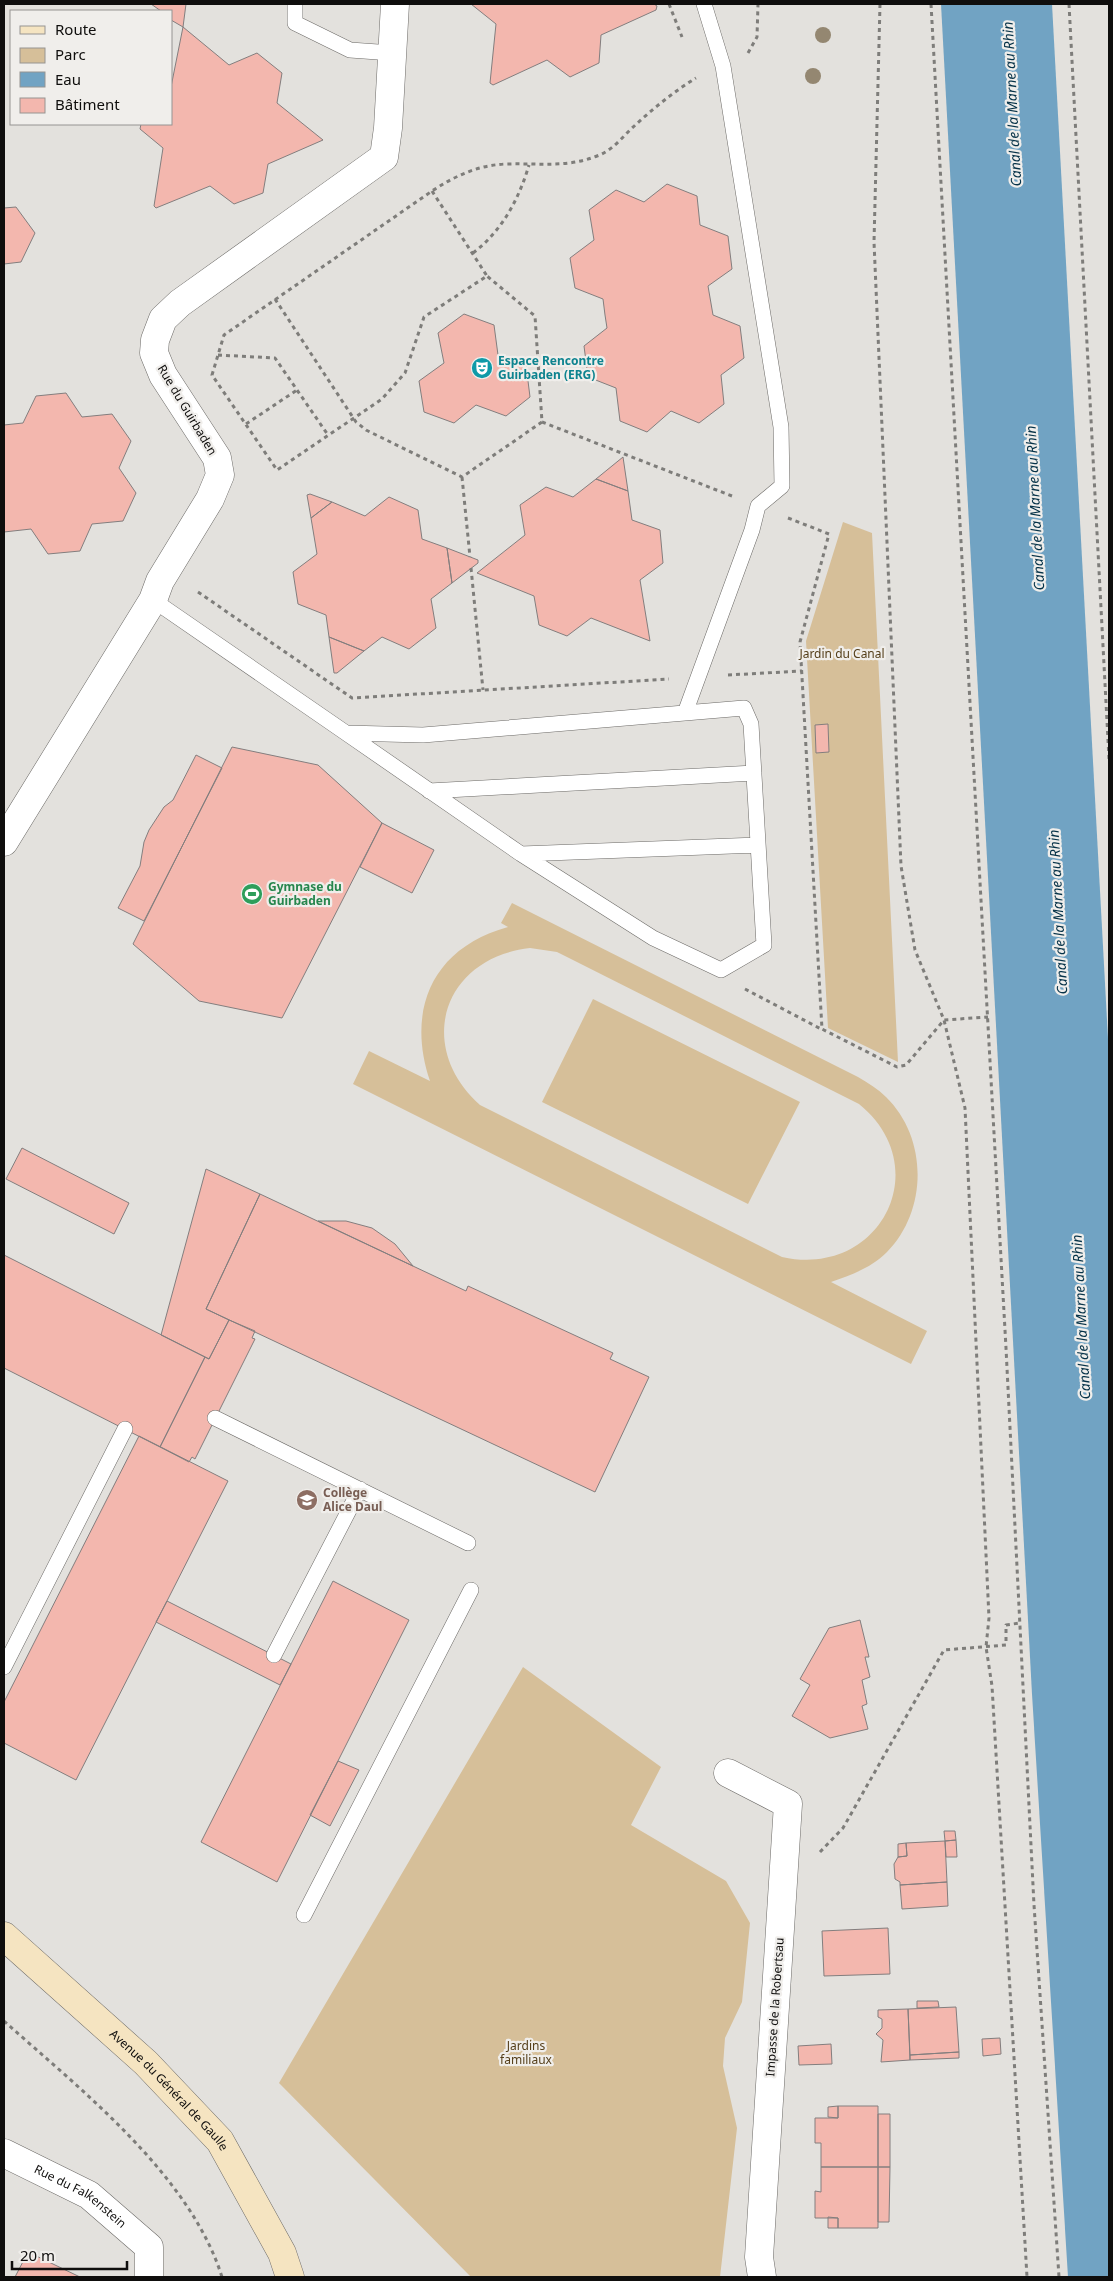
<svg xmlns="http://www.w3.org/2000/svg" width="1113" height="2281" font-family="'Noto Sans',sans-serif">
	<rect width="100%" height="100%" fill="#e3e1dd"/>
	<path fill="#d6bf99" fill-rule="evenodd" d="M843,522L872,533L898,1062L828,1028L806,641Z
		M512,903L858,1077C868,1083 878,1089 886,1097C928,1138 928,1210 887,1252C871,1268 851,1275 831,1282L927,1331L911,1364L353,1084L369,1051L430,1081C406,1010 432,948 508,927L501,923ZM530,948L557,952L569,958L859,1104C937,1167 880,1279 782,1257L480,1105C415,1047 442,958 530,948Z
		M593,999L800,1102L748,1204L542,1102Z
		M523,1667L661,1767L631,1825L726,1881L750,1923L742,2002L725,2038L723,2066L737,2128L720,2277H471L279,2083Z"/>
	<path fill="#71a3c3" d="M941,4H1052L1109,1057V2277H1068L1032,1694Z"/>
	<path fill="#f3b7ae" stroke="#837e7e" d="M151,4H186L183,27L171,20V11H161Z
		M471,4H654L657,6L656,10L601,35L599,63L570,77L547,60L493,85L490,83L496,24Z
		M183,27L229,65L257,53L282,73L277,103L323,140L268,164L263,193L234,204L210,186L156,208L154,206L163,148L140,129L141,124H171V87Z
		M667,184L697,196L700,225L728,236L732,269L708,286L713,315L740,326L744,358L721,375L724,404L699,423L671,411L647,432L620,421L616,388L588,377L584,346L607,328L605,315L603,299L575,288L570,258L594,240L589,210L616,190L644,202Z
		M16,207L35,233L21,262L4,264V208Z
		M464,314L494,325L498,355L526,365L530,397L506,416L476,405L454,423L424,412L419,381L444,363L438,333Z
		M66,393L82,417L112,414L131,441L119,468L136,493L123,521L92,524L80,551L48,554L31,529L4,532V425L23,423L36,396Z
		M623,457L628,491L596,479Z
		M596,479L628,491L632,520L660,530L663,563L640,580L650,641L591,618L567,636L539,625L534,596L477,573L525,535L520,505L546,487L573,497Z
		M310,494L332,502L311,518L307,495Z
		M389,497L418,510L422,539L447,548L452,583L431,599L436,628L409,649L382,637L364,651L329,637L326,615L298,604L293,572L317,554L311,518L332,502L365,516Z
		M447,548L478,560V563L452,583Z
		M329,637L364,651L337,673H334Z
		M828,724L829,752L816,753L815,725Z
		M232,747L318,765L382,823L282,1018L199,1001L133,944Z
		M196,755L222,768L144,921L118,908L140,866L144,842L149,830L164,807L173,800Z
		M382,823L434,850L412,893L360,867Z
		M22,1148L129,1203L114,1234L6,1179Z
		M206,1169L260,1194L206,1309L229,1320L209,1359L161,1335Z
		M260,1194L466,1291L468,1286L613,1353L610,1359L649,1377L595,1492L206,1309Z
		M318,1221H346L372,1228L395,1244L413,1266Z
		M4,1255L205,1357L160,1447L4,1368Z
		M229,1320L255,1331L252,1338L255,1339L195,1459L192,1457L189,1462L160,1447L205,1357L209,1359Z
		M139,1436L228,1481L76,1780L4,1743V1702Z
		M333,1581L409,1620L277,1882L201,1842Z
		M167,1601L291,1664L280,1685L156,1622Z
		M860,1620L869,1657H865L870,1677L862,1680L867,1704L862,1706L868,1729L830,1738L792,1716L810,1685L800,1679L829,1628Z
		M338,1761L359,1770L330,1826L310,1815Z
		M944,1831H955L956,1840L945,1841Z
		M956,1840L957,1857H946L945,1841Z
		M945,1841L947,1882L900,1885V1882L895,1879L894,1864L898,1857L907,1856L906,1843Z
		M906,1843L907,1856L898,1857V1844Z
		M947,1882L948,1906L902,1909L900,1885Z
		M888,1928L890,1974L824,1976L822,1931Z
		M917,2001H938L939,2007L917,2008Z
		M956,2007L959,2052L910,2055L908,2009Z
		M908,2009L910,2060L881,2062L883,2040L876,2034L882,2028V2019L878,2017V2010Z
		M1000,2038L1001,2054L983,2056L982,2039Z
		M831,2044L832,2064L799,2065L798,2046Z
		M959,2052V2058L910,2060V2055Z
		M838,2106V2118L828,2117V2107Z
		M838,2106H878V2167H821V2143H815V2118H838Z
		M878,2114H890V2167H878Z
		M821,2167H878V2228H838V2218H815V2191L821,2192Z
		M878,2167H890L889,2222H878Z
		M828,2217L838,2218V2228H828Z
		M28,2252L80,2277H15Z"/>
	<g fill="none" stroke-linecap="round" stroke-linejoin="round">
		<g stroke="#6c6a67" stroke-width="16">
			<path id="lane" d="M295,4V23L350,50L392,53
				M153,600L346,733L423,735L744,708L751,724L764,945L721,970L653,938L521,854L346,733
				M685,713L752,530L758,506L782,486L781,427L723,66L704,4
				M429,791L754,773
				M521,854L758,845
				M215,1418L468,1543
				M274,1655L360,1489
				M4,1667L125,1429
				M304,1915L471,1590"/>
		</g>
		<g stroke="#6c6a67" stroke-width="29">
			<g id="street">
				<path d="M4,842L153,600L160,581L210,499L220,475L217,458L163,375L154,353L155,340L163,319L180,303L384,157L388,128L395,4"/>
				<path d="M728,1773L788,1804L759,2257L762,2277"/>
				<path id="s1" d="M4,2153L89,2195L149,2247V2277"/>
			</g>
		</g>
		<g stroke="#6c6a67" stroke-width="29">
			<g id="secondary">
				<path id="s2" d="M4,1936L146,2063L220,2141L282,2253L290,2277"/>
			</g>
		</g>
		<path stroke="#7e7d7a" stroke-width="3" stroke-dasharray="4 4" stroke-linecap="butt" d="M669,4L682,37
			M880,4L874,242L901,866L915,950L944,1020L965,1108L989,1618L986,1647L992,1686L1027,2277
			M931,4L1006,1348L1034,1905L1059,2277
			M1069,4L1109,759
			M748,53L757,37L758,4
			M432,191L487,276L424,317L405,373L382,399L277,470L212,375L224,335L432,191C455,176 478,165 506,164C538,163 567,168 597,156C611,151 620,140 630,130C650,111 673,92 696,78
			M473,253C502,231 519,199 529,165
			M275,299L356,422L366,430L462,477L542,422L535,316L487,276
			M218,355L275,358L328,435
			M542,422L732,496
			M246,424L297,390
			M462,477L470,557
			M788,518L829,534L800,642L822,1029L897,1067L906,1065L944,1020L988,1017
			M471,568L483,690
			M198,592L352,698L669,679
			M728,675L802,671
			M745,989L821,1029
			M820,1852L843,1828L944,1650L1006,1645V1625L1020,1623
			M4,2021C81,2090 190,2175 222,2277"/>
		<use href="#lane" stroke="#fff" stroke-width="15"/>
		<use href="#street" stroke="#fff" stroke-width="28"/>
		<use href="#secondary" stroke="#f5e4c1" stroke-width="28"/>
	</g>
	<g fill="#948771">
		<circle cx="823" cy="35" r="8"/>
		<circle cx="813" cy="76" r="8"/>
	</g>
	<defs>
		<g id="theatre-disc" transform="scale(1.125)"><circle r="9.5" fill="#0f9aa8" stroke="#f0eeeb"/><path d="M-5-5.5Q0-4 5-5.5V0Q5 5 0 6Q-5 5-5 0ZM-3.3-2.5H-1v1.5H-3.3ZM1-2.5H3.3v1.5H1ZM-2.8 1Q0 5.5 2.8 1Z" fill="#fff"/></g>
		<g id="stadium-disc" transform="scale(1.125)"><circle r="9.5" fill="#2e9e5b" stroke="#f0eeeb"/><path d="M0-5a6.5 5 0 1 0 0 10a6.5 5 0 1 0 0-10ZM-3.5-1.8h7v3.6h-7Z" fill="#fff"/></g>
		<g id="school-disc" transform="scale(1.125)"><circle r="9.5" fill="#8d6e63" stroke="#f0eeeb"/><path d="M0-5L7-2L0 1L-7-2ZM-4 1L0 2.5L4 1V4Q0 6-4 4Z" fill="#fff"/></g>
	</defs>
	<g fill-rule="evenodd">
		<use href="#theatre-disc" x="482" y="368"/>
		<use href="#stadium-disc" x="252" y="894"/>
		<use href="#school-disc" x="307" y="1500"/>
	</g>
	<g text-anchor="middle" stroke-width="4.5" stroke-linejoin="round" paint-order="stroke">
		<g font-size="12" font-weight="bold" fill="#0d838f" stroke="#f0eeeb" text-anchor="start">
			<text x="498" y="365">Espace Rencontre<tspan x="498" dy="14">Guirbaden (ERG)</tspan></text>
		</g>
		<g font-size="12" fill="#0f0e0d" stroke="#f0eeeb">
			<text transform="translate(187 410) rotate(59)" y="4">Rue du Guirbaden</text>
			<text transform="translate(775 2007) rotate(-86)" y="4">Impasse de la Robertsau</text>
			<text dy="4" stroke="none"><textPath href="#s2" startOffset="226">Avenue du Général de Gaulle</textPath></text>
			<text dy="4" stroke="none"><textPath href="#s1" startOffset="88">Rue du Falkenstein</textPath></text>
		</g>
		<g font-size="12" fill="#543e19" stroke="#f0eeeb">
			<text x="842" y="658">Jardin du Canal</text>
			<text x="526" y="2050">Jardins<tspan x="526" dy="14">familiaux</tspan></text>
		</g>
		<g font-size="12" font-weight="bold" fill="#27864d" stroke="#f0eeeb" text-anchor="start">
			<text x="268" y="891">Gymnase du<tspan x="268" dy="14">Guirbaden</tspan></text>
		</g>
		<g font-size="12" font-weight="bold" fill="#785e54" stroke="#f0eeeb" text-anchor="start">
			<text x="323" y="1497">Collège<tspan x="323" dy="14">Alice Daul</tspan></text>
		</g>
		<g font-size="14" font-style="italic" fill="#053248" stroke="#f0eeeb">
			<text transform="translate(1012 104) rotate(-93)" y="5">Canal de la Marne au Rhin</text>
			<text transform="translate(1035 508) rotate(-93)" y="5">Canal de la Marne au Rhin</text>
			<text transform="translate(1058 912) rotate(-93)" y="5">Canal de la Marne au Rhin</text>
			<text transform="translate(1081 1317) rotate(-93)" y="5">Canal de la Marne au Rhin</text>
		</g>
	</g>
	<rect width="1113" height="2281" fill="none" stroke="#0f0e0d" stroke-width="10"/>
	<rect x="10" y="10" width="162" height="115" fill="#f0eeeb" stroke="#969492"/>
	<rect x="20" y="26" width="25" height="8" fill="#f5e4c1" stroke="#969492"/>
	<text x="55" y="35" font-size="15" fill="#0f0e0d">Route</text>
	<rect x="20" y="48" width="25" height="15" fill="#d6bf99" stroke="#969492"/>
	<text x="55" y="60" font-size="15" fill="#0f0e0d">Parc</text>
	<rect x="20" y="72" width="25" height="15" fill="#71a3c3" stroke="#969492"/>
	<text x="55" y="85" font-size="15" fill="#0f0e0d">Eau</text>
	<rect x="20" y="98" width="25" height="15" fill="#f3b7ae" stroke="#969492"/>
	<text x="55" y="110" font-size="15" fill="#0f0e0d">Bâtiment</text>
	<path d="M12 2261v8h115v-8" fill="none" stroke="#0f0e0d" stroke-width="2.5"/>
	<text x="20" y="2261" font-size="15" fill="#0f0e0d" stroke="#f0eeeb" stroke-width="4" paint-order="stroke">20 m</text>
</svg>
